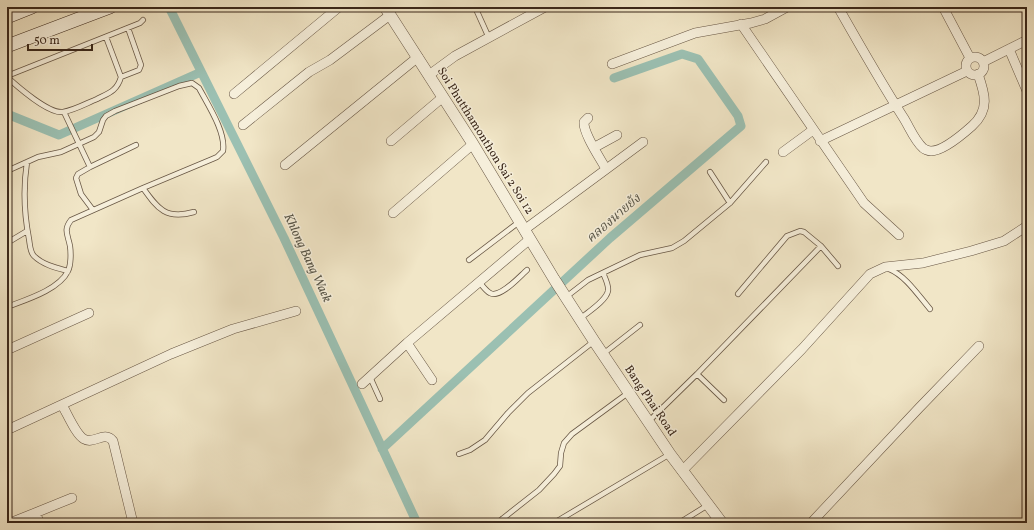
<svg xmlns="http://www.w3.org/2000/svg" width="1034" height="530" font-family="Vollkorn,'Noto Serif Thai',serif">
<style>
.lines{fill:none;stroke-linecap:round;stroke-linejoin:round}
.canal{stroke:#9bc0b2;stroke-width:9}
.service-casing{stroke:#685745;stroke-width:6}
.minor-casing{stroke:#685745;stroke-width:10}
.tertiary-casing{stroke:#685745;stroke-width:12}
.secondary-casing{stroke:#3a271a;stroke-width:14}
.service{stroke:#f6efdb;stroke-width:4.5}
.minor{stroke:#f6efdb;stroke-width:9}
.tertiary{stroke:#f6efdb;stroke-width:11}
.secondary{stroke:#f6efdb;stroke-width:13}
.labels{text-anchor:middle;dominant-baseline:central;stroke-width:3;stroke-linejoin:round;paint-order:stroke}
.street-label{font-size:12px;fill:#3a271a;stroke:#f6efdb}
.water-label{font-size:13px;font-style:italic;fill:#575548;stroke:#f6efdb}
</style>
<rect width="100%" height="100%" fill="#f1e6c7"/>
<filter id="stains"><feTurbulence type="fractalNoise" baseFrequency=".005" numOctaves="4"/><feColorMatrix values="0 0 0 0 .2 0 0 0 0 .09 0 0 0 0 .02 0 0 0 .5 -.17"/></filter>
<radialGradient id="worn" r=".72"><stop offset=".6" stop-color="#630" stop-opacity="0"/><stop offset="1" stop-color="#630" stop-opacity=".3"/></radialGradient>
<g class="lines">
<!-- canal -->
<path class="canal" d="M169 7 284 238 417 523
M7 114 59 135 201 72
M382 449 610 238 741 126 738 116 698 59 682 54 614 78"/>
<!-- service casing -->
<g class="service-casing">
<path id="service" d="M475 7 489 38
M7 76 140 23 143 20
M7 77C18 87 49 114 63 112 75 110 87 103 97 99 109 93 117 91 121 77L106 37
M121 77 139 70 141 65 128 28
M64 112 90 167 78 174 76 178 81 194 93 210
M27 162C23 188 24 213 29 239 30 245 30 252 34 256 43 265 57 268 68 271
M90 167 136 145
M7 171 38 157 61 152 94 137 99 132 103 120 106 116 115 111 179 86 192 83 199 88C208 105 226 132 223 151L217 157 210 160 143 188
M710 172 730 203
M7 243 27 231
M469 260 519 222
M889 269C906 276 918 295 930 309
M479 282C482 285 486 291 490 293 500 299 520 276 527 270
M738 294 787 236 800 231 804 232 821 246
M566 297 588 280 640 255 672 248 684 241 730 203 766 162
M7 307C25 300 59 290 68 271 71 265 71 253 70 246 68 235 63 230 71 220L143 188C158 209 166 220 194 212
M581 318C588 312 606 301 608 291 609 285 605 278 603 273
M603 354 640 325
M697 374 724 400
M370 377 380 399
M649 421 697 374 821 246 838 266
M459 454 470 450 485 440 508 413 528 393 593 342
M502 519 509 523
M497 523 539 490 554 474 560 466 561 453 564 443 572 434 628 393
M554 523 670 454
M679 523 708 505"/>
</g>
<!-- minor casing -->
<g class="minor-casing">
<path id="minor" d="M838 7C859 44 880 81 903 117 909 126 914 140 923 148 924 149 928 151 931 151 943 151 963 134 972 126 990 110 985 94 978 74
M943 7 970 58
M741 24 864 203 899 235
M1009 49 1027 91
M966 66a9 9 0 1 1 18 0a9 9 0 1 1-18 0Z
M983 62 1027 40
M612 64 695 33 751 23 765 19 787 7
M429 75 455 56 545 7
M234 94 339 7
M588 118 584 122C583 133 600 158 606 169
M243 125 309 72 330 60 390 15
M391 141 443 97
M820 141 967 71
M595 147 617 135
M783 152 813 130
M285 165 418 57
M393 213 473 144
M524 230 643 142
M407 343 432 380
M7 350 89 313
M362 384 407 343 530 239
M62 405C67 413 76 435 84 439 94 445 104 430 113 441L133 523
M7 430 171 354 233 329 296 311
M682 471 802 349 870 274 885 267 923 263 971 251 1004 241 1027 226
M35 513 72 498
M10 523 35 513 40 523
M811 523 919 408 979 346"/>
</g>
<!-- tertiary casing -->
<g class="tertiary-casing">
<path id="tertiary" d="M385 7 473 144 554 279 594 341 670 454 722 523"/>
</g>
<!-- secondary casing -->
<g class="secondary-casing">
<path id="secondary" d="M7 17 32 7
M7 46 110 7"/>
</g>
<!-- service -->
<use href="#service" class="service"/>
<!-- minor -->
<use href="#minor" class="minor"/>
<!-- tertiary -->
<use href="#tertiary" class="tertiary"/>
<!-- secondary -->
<use href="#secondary" class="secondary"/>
</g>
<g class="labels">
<!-- street labels -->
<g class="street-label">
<text transform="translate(485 141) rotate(58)">Soi Phutthamonthon Sai 2 Soi 12</text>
<text transform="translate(650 401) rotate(56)">Bang Phai Road</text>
</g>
<!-- water labels -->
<g class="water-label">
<text transform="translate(614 219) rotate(-41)">คลองนายย้ง</text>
<text transform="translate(307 258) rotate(65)">Khlong Bang Waek</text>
</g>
</g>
<!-- margin -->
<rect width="1034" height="530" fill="none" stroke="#f1e6c7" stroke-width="24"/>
<rect x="8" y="8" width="1018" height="514" fill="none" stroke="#3a271a" stroke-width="2"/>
<rect x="12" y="12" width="1010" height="506" fill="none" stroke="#3a271a"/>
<!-- scale -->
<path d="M28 44v6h64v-6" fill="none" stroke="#3a271a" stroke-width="2"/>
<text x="34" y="44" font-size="12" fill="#3a271a" stroke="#f6efdb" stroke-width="3" paint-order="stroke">50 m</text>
<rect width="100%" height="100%" filter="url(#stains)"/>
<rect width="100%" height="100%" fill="url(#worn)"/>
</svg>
